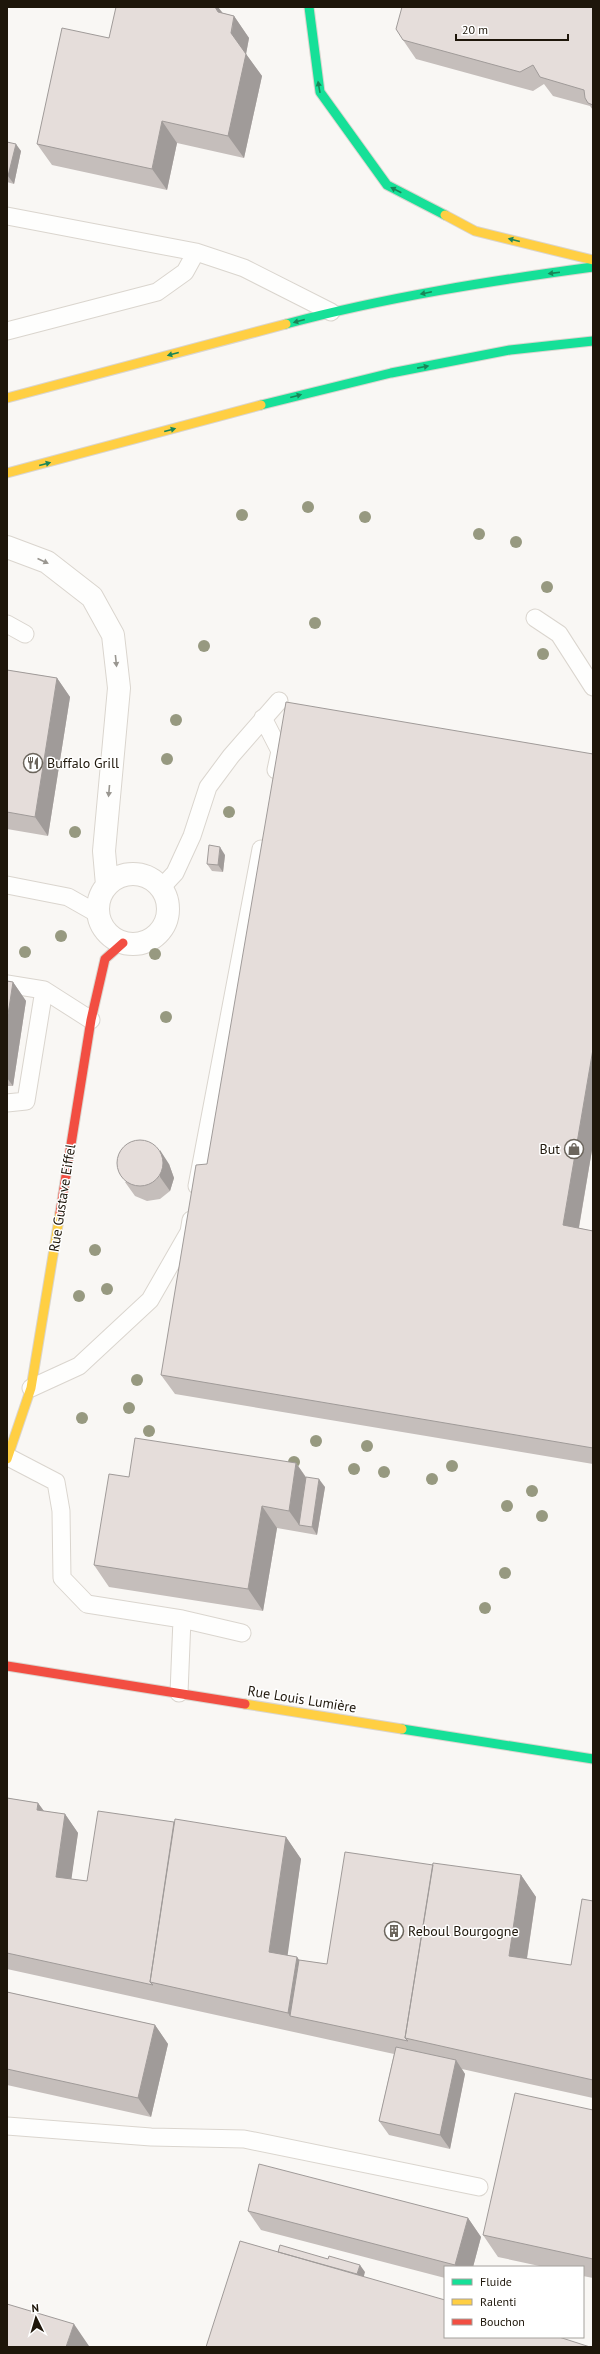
<svg xmlns="http://www.w3.org/2000/svg" width="600" height="2354" font-family="'PT Sans',sans-serif">
<style>
.lines{fill:none;stroke-linecap:round;stroke-linejoin:round}
.lane-casing{stroke:#dad5ce;stroke-width:19}
.street-casing{stroke:#dad5ce;stroke-width:24}
.fast-casing{stroke:#dad5ce;stroke-width:11}
.slow-casing{stroke:#dad5ce;stroke-width:11}
.jam-casing{stroke:#dad5ce;stroke-width:11}
.lane{stroke:#fefefd;stroke-width:17}
.street{stroke:#fefefd;stroke-width:22}
.fast{stroke:#16e098;stroke-width:9}
.slow{stroke:#ffcf43;stroke-width:9}
.jam{stroke:#f24e42;stroke-width:9}
.tree{fill:#979980}
.wall{fill:#c5bebb}
.shaded-wall{fill:#a09b99}
.building{fill:#e5ddda;stroke:#a09b99}
.oneway{fill:#1a8558}
.oneway2{fill:#999690}
.labels{text-anchor:middle;dominant-baseline:central;stroke-width:3;stroke-linejoin:round;paint-order:stroke}
.poi-label{font-size:14px;fill:#1e160a;stroke:#fff;text-anchor:start}
.street-label{font-size:14px;fill:#1e160a;stroke:#fff}
</style>
<rect width="100%" height="100%" fill="#f9f7f4"/>
<g class="lines">
<!-- lane casing -->
<g class="lane-casing">
<path id="lane" d="M7 216 196 252 244 268 331 312
M7 331 157 292 185 272 196 252
M535 618 559 634 593 687
M7 624 25 634
M263 718 280 751 276 770
M7 885 68 897 98 914
M161 888 175 873 192 836 208 787 231 756 279 701
M7 984 44 990 91 1020
M7 1103 26 1101 44 990
M197 1186 261 849
M31 1388 79 1366 150 1300 189 1232 191 1220
M8 1457 56 1482 61 1511 62 1578 87 1604 182 1619 242 1633
M179 1693 182 1619
M7 2126 151 2137 244 2139 479 2187"/>
</g>
<!-- street casing -->
<g class="street-casing">
<path id="street" d="M7 547 47 562 92 597 113 635 119 688 104 851 107 885
M98 909a35 35 0 1 1 70 0a35 35 0 1 1-70 0Z"/>
</g>
<!-- fast casing -->
<g class="fast-casing">
<path id="fast" d="M309 7 320 92 387 185 445 215
M286 324C387 297 490 281 593 267
M261 405 391 373 510 350 593 341
M402 1729 593 1759"/>
</g>
<!-- slow casing -->
<g class="slow-casing">
<path id="slow" d="M445 215 475 231 593 260
M7 398 286 324
M7 473 261 405
M7 1459 31 1388 60 1213
M245 1704 402 1729"/>
</g>
<!-- jam casing -->
<g class="jam-casing">
<path id="jam" d="M60 1213 91 1020 105 959 123 943
M7 1666 245 1704"/>
</g>
<!-- lane -->
<use href="#lane" class="lane"/>
<!-- street -->
<use href="#street" class="street"/>
<!-- fast -->
<use href="#fast" class="fast"/>
<!-- slow -->
<use href="#slow" class="slow"/>
<!-- jam -->
<use href="#jam" class="jam"/>
</g>
<!-- trees -->
<g class="tree">
<circle cx="308" cy="507" r="6"/>
<circle cx="242" cy="515" r="6"/>
<circle cx="365" cy="517" r="6"/>
<circle cx="479" cy="534" r="6"/>
<circle cx="516" cy="542" r="6"/>
<circle cx="547" cy="587" r="6"/>
<circle cx="315" cy="623" r="6"/>
<circle cx="204" cy="646" r="6"/>
<circle cx="543" cy="654" r="6"/>
<circle cx="176" cy="720" r="6"/>
<circle cx="167" cy="759" r="6"/>
<circle cx="229" cy="812" r="6"/>
<circle cx="75" cy="832" r="6"/>
<circle cx="61" cy="936" r="6"/>
<circle cx="25" cy="952" r="6"/>
<circle cx="155" cy="954" r="6"/>
<circle cx="166" cy="1017" r="6"/>
<circle cx="95" cy="1250" r="6"/>
<circle cx="107" cy="1289" r="6"/>
<circle cx="79" cy="1296" r="6"/>
<circle cx="137" cy="1380" r="6"/>
<circle cx="129" cy="1408" r="6"/>
<circle cx="82" cy="1418" r="6"/>
<circle cx="149" cy="1431" r="6"/>
<circle cx="316" cy="1441" r="6"/>
<circle cx="367" cy="1446" r="6"/>
<circle cx="294" cy="1462" r="6"/>
<circle cx="452" cy="1466" r="6"/>
<circle cx="354" cy="1469" r="6"/>
<circle cx="384" cy="1472" r="6"/>
<circle cx="432" cy="1479" r="6"/>
<circle cx="532" cy="1491" r="6"/>
<circle cx="507" cy="1506" r="6"/>
<circle cx="542" cy="1516" r="6"/>
<circle cx="505" cy="1573" r="6"/>
<circle cx="485" cy="1608" r="6"/>
</g>
<!-- wall -->
<path class="wall" d="M593 7V110L590 106 553 96 544 84 533 91 416 59 403 40Z
M223 13 234 16 249 38 246 54 262 76 244 158 177 143 167 190 52 165 37 144 109 38Z
M7 142 21 151 14 184 7 182Z
M7 670 57 678 70 697 48 836 7 829Z
M593 754V1144L579 1228 593 1231V1464L175 1394 161 1375 207 1164Z
M225 855 223 872 212 871 207 864Z
M7 981 13 982 26 1001 13 1086H7Z
M169 1164 174 1178 170 1191 160 1199 147 1201 135 1196 125 1182Z
M296 1463 306 1477 325 1487 317 1535 277 1528 263 1611 109 1587 94 1565 129 1477Z
M7 1798 38 1803 44 1811 65 1814 78 1833 71 1879 87 1881 174 1822 286 1837 301 1859 287 1955 297 1957 299 1960 327 1964 433 1865 521 1875 536 1897 527 1959 571 1965 593 1901V2098L462 2069 465 2074 450 2149 389 2135 379 2121 394 2054 7 1969Z
M7 1992 155 2025 168 2044 151 2117 7 2085Z
M593 2110V2278L583 2276V2267H544L498 2257 483 2235Z
M248 2211 468 2218 481 2237 473 2267H445V2278L261 2230Z"/>
<!-- shaded-wall -->
<path class="shaded-wall" d="M215 7H218L222 12 232 31 234 16 249 38 246 54 262 76 244 158 228 136 231 33 218 12Z
M162 121 177 143 167 190 152 169Z
M16 144 21 151 14 184 8 176Z
M57 678 70 697 48 836 35 817Z
M220 847 225 855 223 872 218 865Z
M13 982 26 1001 13 1086 7 1078V1021Z
M593 1049V1144L576 1244 563 1225Z
M160 1150 169 1164 174 1178 170 1191 160 1177Z
M296 1463 311 1485 299 1525 289 1511Z
M319 1479 325 1487 317 1535 312 1527Z
M262 1506 277 1528 263 1611 248 1589Z
M38 1803 51 1821 37 1810Z
M65 1814 78 1833 69 1896 56 1877Z
M286 1837 301 1859 285 1974 269 1952Z
M521 1875 536 1897 524 1977 509 1956Z
M297 1957 312 1978 290 2016 288 2013Z
M155 2025 168 2044 151 2117 138 2098Z
M456 2060 465 2074 450 2149 440 2135Z
M468 2218 481 2237 473 2267H456L455 2265Z
M360 2265 365 2272 360 2291 354 2283Z
M74 2324 89 2346 88 2347H66Z"/>
<!-- building -->
<path class="building" d="M116 7H215L218 12 234 16 231 33 246 54 228 136 162 121 152 169 37 144 62 28 109 38Z
M402 7H593V105L588 103 585 98 584 90 540 77 533 65 520 72 403 40 396 29Z
M7 142 16 144 8 176H7Z
M7 670 57 678 35 817 7 812Z
M286 702 593 754V1049L563 1225 593 1231V1448L161 1375 196 1165 207 1164Z
M209 845 220 847 218 865 207 864Z
M7 981 13 982 7 1021Z
M117 1163a23 23 0 1 1 46 0a23 23 0 1 1-46 0Z
M135 1438 296 1463 289 1511 262 1506 248 1589 94 1565 109 1474 129 1477Z
M306 1477 319 1479 312 1527 299 1525Z
M7 1798 38 1803 37 1810 65 1814 56 1877 87 1881 98 1811 174 1822 150 1982 153 1985 7 1953Z
M175 1819 286 1837 269 1952 297 1957 288 2013 150 1982Z
M345 1852 433 1865 405 2038 408 2041 290 2016 299 1960 327 1964Z
M433 1863 521 1875 509 1956 571 1965 582 1899 593 1901V2080L405 2038Z
M7 1992 155 2025 138 2098 7 2069Z
M396 2047 456 2060 440 2135 379 2121Z
M515 2093 593 2110V2259L483 2235Z
M259 2164 468 2218 455 2265 248 2211Z
M240 2241 445 2300V2337H559L590 2347H206Z
M280 2245 328 2259 329 2256 360 2265 357 2274 278 2252Z
M7 2304 74 2324 66 2347H7Z"/>
<!-- one-way arrows -->
<defs><path id="oneway-solid" d="M-6-.8H1V-3.2L6.5 0L1 3.2V.8H-6Z"/></defs>
<g class="oneway">
<use href="#oneway-solid" transform="translate(319 87) rotate(-100)"/>
<use href="#oneway-solid" transform="translate(396 190) rotate(-153)"/>
<use href="#oneway-solid" transform="translate(514 240) rotate(-166)"/>
<use href="#oneway-solid" transform="translate(554 273) rotate(173)"/>
<use href="#oneway-solid" transform="translate(426 293) rotate(168)"/>
<use href="#oneway-solid" transform="translate(299 321) rotate(165)"/>
<use href="#oneway-solid" transform="translate(173 354) rotate(165)"/>
<use href="#oneway-solid" transform="translate(423 367) rotate(-11)"/>
<use href="#oneway-solid" transform="translate(296 396) rotate(-15)"/>
<use href="#oneway-solid" transform="translate(170 430) rotate(-15)"/>
<use href="#oneway-solid" transform="translate(45 464) rotate(-15)"/>
</g>
<g class="oneway2">
<use href="#oneway-solid" transform="translate(43 561) rotate(24)"/>
<use href="#oneway-solid" transform="translate(116 661) rotate(84)"/>
<use href="#oneway-solid" transform="translate(109 791) rotate(95)"/>
</g>
<!-- icons -->
<defs>
<g id="restaurant-ring" transform="scale(1)"><circle r="9.5" fill="#fff" stroke="#6b655c" stroke-width="1.5"/><path d="M-5-6h1v4h1v-4h1v4h1v-4h1v5L-1.5 .5V6h-2V.5L-5-1ZM5-6V6H3V1.5H1.5Q1.5-4 5-6Z" fill="#6b655c"/></g>
<g id="shop-ring" transform="scale(1)"><circle r="9.5" fill="#fff" stroke="#6b655c" stroke-width="1.5"/><path d="M-5-2.5h2.3a2.7 3.5 0 0 1 5.4 0H5L5.5 6h-11ZM-1.5-2.5h3a1.5 2.3 0 0 0-3 0Z" fill="#6b655c"/></g>
<g id="building-ring" transform="scale(1)"><circle r="9.5" fill="#fff" stroke="#6b655c" stroke-width="1.5"/><path d="M-4-6H4V6H1V3H-1V6H-4ZM-2.5-4.3h1.7v1.8h-1.7ZM.8-4.3h1.7v1.8H.8ZM-2.5-1h1.7V.8h-1.7ZM.8-1h1.7V.8H.8Z" fill="#6b655c"/></g>
</defs>
<g fill-rule="evenodd">
<use href="#restaurant-ring" x="33" y="763"/>
<use href="#shop-ring" x="574" y="1149"/>
<use href="#building-ring" x="394" y="1931"/>
</g>
<g class="labels">
<!-- poi labels -->
<g class="poi-label">
<text x="47" y="763">Buffalo Grill</text>
<text x="560" y="1149" text-anchor="end">But</text>
<text x="408" y="1931">Reboul Bourgogne</text>
</g>
<!-- street labels -->
<g class="street-label">
<text transform="translate(62 1198) rotate(-81)">Rue Gustave Eiffel</text>
<text transform="translate(302 1699) rotate(9)">Rue Louis Lumière</text>
</g>
</g>
<!-- border -->
<rect width="600" height="2354" fill="none" stroke="#1e160a" stroke-width="16"/>
<!-- legend -->
<rect x="444" y="2266" width="140" height="72" fill="#ffffff" stroke="#a5a29d"/>
<rect x="452" y="2279" width="20" height="6" fill="#16e098" stroke="#a5a29d"/>
<text x="480" y="2286" font-size="12" fill="#1e160a">Fluide</text>
<rect x="452" y="2299" width="20" height="6" fill="#ffcf43" stroke="#a5a29d"/>
<text x="480" y="2306" font-size="12" fill="#1e160a">Ralenti</text>
<rect x="452" y="2319" width="20" height="6" fill="#f24e42" stroke="#a5a29d"/>
<text x="480" y="2326" font-size="12" fill="#1e160a">Bouchon</text>
<!-- north arrow -->
<g transform="translate(36 2318) rotate(355)" stroke="#ffffff" stroke-width="3" paint-order="stroke">
<path d="M0-3L7 15L0 10L-7 15Z" fill="#1e160a"/>
<text y="-6" font-size="11" font-weight="bold" text-anchor="middle" fill="#1e160a">N</text>
</g>
<!-- scale -->
<path d="M456 34v6h112v-6" fill="none" stroke="#1e160a" stroke-width="2"/>
<text x="462" y="34" font-size="12" fill="#1e160a" stroke="#ffffff" stroke-width="3" paint-order="stroke">20 m</text>
</svg>
